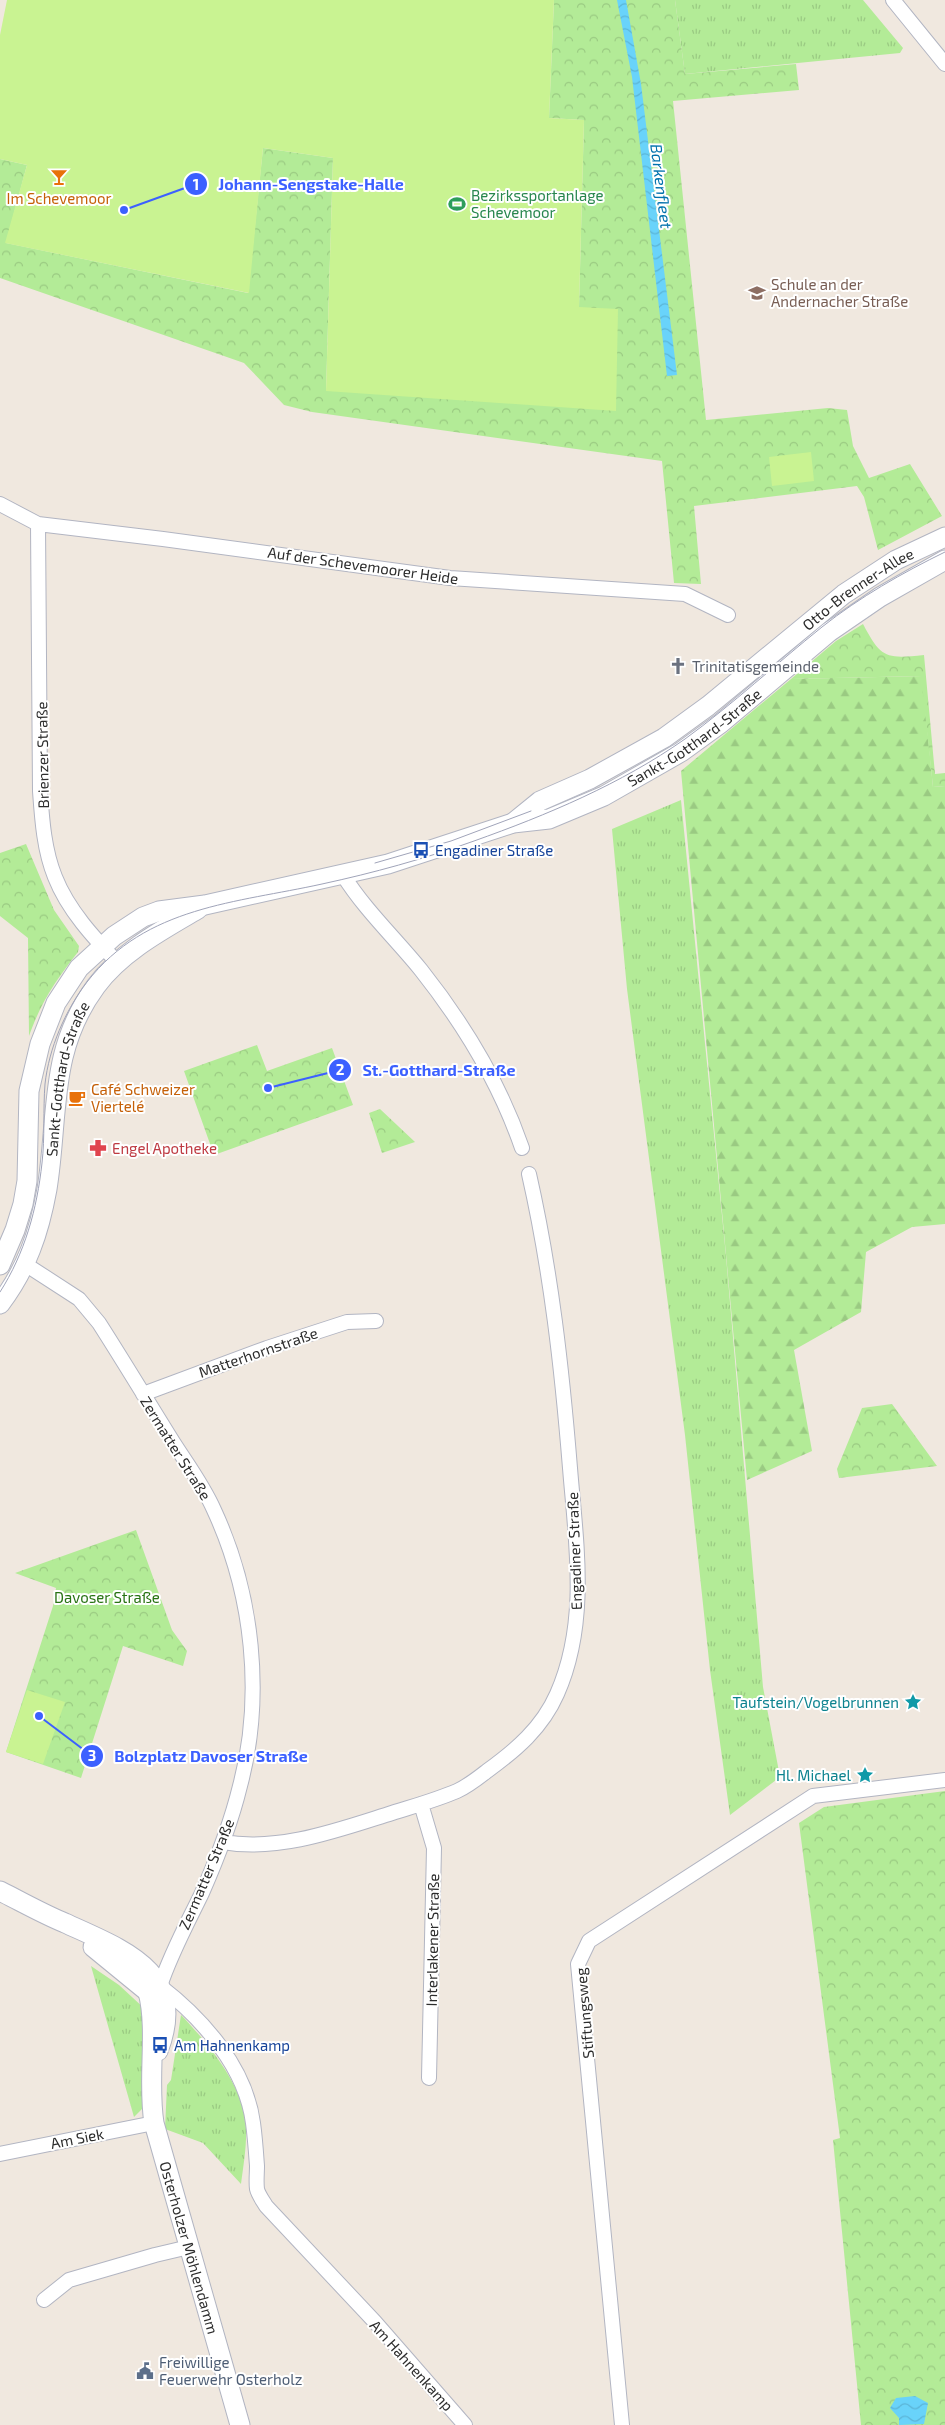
<svg xmlns="http://www.w3.org/2000/svg" width="945" height="2425" font-family="'Exo 2',sans-serif">
<style>
.grass{fill:url(#grass-tufts)}
.forest{fill:url(#forest-firs)}
.park{fill:url(#park-crowns)}
.pitch{fill:#c9f392}
.water{fill:url(#water-waves)}
.lines{fill:none;stroke-linecap:round;stroke-linejoin:round}
.street-casing{stroke:#b2b5c2;stroke-width:16}
.secondary-casing{stroke:#b2b5c2;stroke-width:21}
.street{stroke:#fff;stroke-width:14}
.secondary{stroke:#fff;stroke-width:19}
.tram{stroke:#a0a4b9;stroke-width:1}
.labels{text-anchor:middle;dominant-baseline:central;stroke-width:4;stroke-linejoin:round;paint-order:stroke}
.leisure-label{font-size:15px;fill:#27864d;stroke:#fff;text-anchor:start}
.food-label{font-size:15px;fill:#c56008;stroke:#fff}
.education-label{font-size:15px;fill:#785e54;stroke:#fff;text-anchor:start}
.street-label{font-size:15px;fill:#2d2d2d;stroke:#fff}
.worship-label{font-size:15px;fill:#5b616d;stroke:#fff;text-anchor:start}
.transit-label{font-size:15px;fill:#164399;stroke:#fff;text-anchor:start}
.health-label{font-size:15px;fill:#be3a42;stroke:#fff;text-anchor:start}
.park-label{font-size:15px;fill:#287314;stroke:#fff}
.culture-label{font-size:15px;fill:#0d838f;stroke:#fff;text-anchor:end}
.service-label{font-size:15px;fill:#4e5e75;stroke:#fff;text-anchor:start}
.water-label{font-size:16px;font-style:italic;fill:#0172ad;stroke:#fff}
.leader{fill:none;stroke:#3c60ff;stroke-width:2}
.callout-dot{fill:#3c60ff;stroke:#fff;stroke-width:2}
.mark-label{font-size:15px;text-anchor:middle;font-weight:bold;fill:#fff}
.callout-label{font-size:16px;text-anchor:middle;font-weight:bold;fill:#3c60ff;stroke:#fff;stroke-width:4;stroke-linejoin:round;paint-order:stroke}
</style>
<defs>
<pattern id="grass-tufts" width="24" height="20" patternUnits="userSpaceOnUse" patternTransform="scale(1.25)"><rect width="24" height="20" fill="#b3eb97"/><path d="M3 7l-1-3M5 7V3M7 7l1-3M15 17l-1-3M17 17v-4M19 17l1-3" fill="none" stroke="#9aca82"/></pattern>
<pattern id="forest-firs" width="22" height="20" patternUnits="userSpaceOnUse" patternTransform="scale(1.25)"><rect width="22" height="20" fill="#b3eb97"/><path d="M5 1l3.5 6h-7zM16 11l3.5 6h-7z" fill="#9aca82"/></pattern>
<pattern id="park-crowns" width="20" height="18" patternUnits="userSpaceOnUse" patternTransform="scale(1.25)"><rect width="20" height="18" fill="#b3eb97"/><path d="M2 6a3 3 0 1 1 6 0M12 15a3 3 0 1 1 6 0" fill="none" stroke="#9aca82"/></pattern>
<pattern id="water-waves" width="16" height="10" patternUnits="userSpaceOnUse" patternTransform="scale(1.25)"><rect width="16" height="10" fill="#69d3fa"/><path d="M0 5q4-4 8 0t8 0" fill="none" stroke="#5bb5d7"/></pattern>
</defs>
<rect width="100%" height="100%" fill="#f0e8df"/>
<!-- grass -->
<path class="grass" d="M675 0H863L903 48 900 53 685 74Z
M681 800 726 1256 763 1687 780 1777 730 1815 710 1670 685 1435 627 989 612 829Z
M91 1966 119 1985 146 2010 142 2052V2109L134 2117Z
M181 2015C204 2039 236 2077 244 2111 249 2134 244 2161 241 2184L203 2143 165 2129 167 2085 171 2080Z"/>
<!-- forest -->
<path class="forest" d="M922 676 933 787 945 786V1224L912 1227 866 1252 861 1312 794 1350 812 1451 747 1480 681 771 791 679Z"/>
<!-- park -->
<path class="park" d="M554 0H675L685 74 796 64 799 90 673 101 706 420 828 408 847 410 853 446 869 478 910 464 942 516 878 550 864 497 857 486 694 506 701 584 674 583 662 461 312 412 284 405 244 363 0 278V159L27 165 6 243 248 293 263 148 333 158 326 391 579 307 584 120 549 118Z
M863 624C881 658 885 659 924 655L935 774 945 773V786L933 787 921 676 791 679 836 641Z
M26 844 54 910 79 946 78 952C56 980 41 1002 29 1036L28 938 0 916V853Z
M257 1045 267 1071 332 1048 353 1105 214 1155 184 1071Z
M380 1109 415 1142 382 1153 369 1113Z
M892 1404 937 1466 839 1478 837 1469 862 1408Z
M136 1530 172 1630 187 1651 183 1666 123 1646 81 1778 6 1752 53 1606 56 1588 15 1573Z
M945 1791V2425H861L833 2140 840 2138 799 1823 824 1807Z"/>
<!-- pitch -->
<path class="pitch" d="M7 0H554L549 118 584 120 579 307 618 309 616 411 326 391 333 158 263 148 249 293 5 243 27 165 0 159V35Z
M811 452 814 481 772 486 769 457Z
M27 1690 65 1702 43 1764 6 1752Z"/>
<!-- water -->
<path class="water" d="M617 0H626L641 84 677 375 667 376 632 77Z
M915 2396 928 2403 924 2424 899 2425V2418L890 2408 896 2398Z"/>
<g class="lines">
<!-- street casing -->
<g class="street-casing">
<path id="street" d="M893 0 945 64
M0 504 38 524 163 539 450 578 685 594 728 615
M38 524 40 791C42 819 44 850 55 877 68 910 94 938 118 963
M343 875C365 910 395 938 421 970 463 1023 500 1084 522 1148
M25 1264 79 1299 99 1323C124 1362 148 1402 173 1442 187 1464 203 1485 214 1510 253 1594 264 1696 240 1786 231 1823 217 1859 202 1893 187 1924 171 1953 160 1986 203 2019 246 2068 253 2123 255 2137 256 2152 257 2166 257 2173 256 2182 257 2189 258 2194 263 2201 266 2206L375 2322 465 2425
M143 1394 267 1348 347 1322 376 1321
M421 1804 434 1848 429 2078
M223 1842C279 1852 338 1830 392 1813 414 1806 436 1800 457 1791 468 1786 478 1778 487 1771 516 1750 542 1728 557 1694 589 1622 576 1543 570 1468 562 1369 551 1271 529 1174
M0 2154 154 2123
M44 2300 69 2280 155 2255 189 2247
M622 2425 578 1964 589 1941 813 1796 945 1780"/>
</g>
<!-- secondary casing -->
<g class="secondary-casing">
<g id="secondary">
<path id="s1" d="M513 823 540 801 590 779 664 738 708 706 844 594 896 560 945 537"/>
<path id="s2" d="M0 1265 15 1230 23 1204 27 1181 29 1091 40 1044 56 1003 79 968 114 936 143 917 159 911 205 905 388 864 513 823 549 819 604 796 681 752 721 723 829 632 880 597 945 560"/>
<path id="s3" d="M0 1304C27 1268 39 1233 47 1189 59 1115 48 1051 96 986 121 952 162 930 198 909"/>
<path d="M0 1891C22 1902 43 1914 65 1923 124 1950 189 1972 158 2051"/>
<path d="M93 1947 148 1992"/>
<path id="s4" d="M148 1992C158 2031 147 2080 154 2123L240 2425"/>
</g>
</g>
<!-- street -->
<use href="#street" class="street"/>
<!-- secondary -->
<use href="#secondary" class="secondary"/>
<!-- tram -->
<path class="tram" d="M375 863 451 841 531 811
M0 1292C25 1253 37 1209 42 1163 45 1137 43 1110 45 1084 49 1048 65 1011 87 982 146 906 236 903 322 884 373 873 424 859 474 841 547 815 621 784 685 739 733 704 776 664 822 627 860 597 902 573 945 552"/>
</g>
<!-- icons -->
<defs>
<g id="bar-bare" transform="scale(1.35)"><path d="M-6-5H6L.8 .8V4.5H3.5V6h-7V4.5H-.8V.8Z" fill="#e8710a" stroke="#fff" stroke-width="2.5" paint-order="stroke"/></g>
<g id="stadium-bare" transform="scale(1.35)"><path d="M0-5a6.5 5 0 1 0 0 10a6.5 5 0 1 0 0-10ZM-3.5-1.8h7v3.6h-7Z" fill="#2e9e5b" stroke="#fff" stroke-width="2.5" paint-order="stroke"/></g>
<g id="school-bare" transform="scale(1.35)"><path d="M0-5L7-2L0 1L-7-2ZM-4 1L0 2.5L4 1V4Q0 6-4 4Z" fill="#8d6e63" stroke="#fff" stroke-width="2.5" paint-order="stroke"/></g>
<g id="church-bare" transform="scale(1.35)"><path d="M-1.2-6h2.4v3.5h3.3v2.4h-3.3V6h-2.4V-.1h-3.3v-2.4h3.3Z" fill="#6b7280" stroke="#fff" stroke-width="2.5" paint-order="stroke"/></g>
<g id="bus-bare" transform="scale(1.35)"><path d="M-5-6H5V4H4V6H2V4H-2V6H-4V4H-5ZM-3.5-4V0h7V-4ZM-3.5 1.2v1.5H-2V1.2ZM2 1.2v1.5H3.5V1.2Z" fill="#1a4fb4" stroke="#fff" stroke-width="2.5" paint-order="stroke"/></g>
<g id="cafe-bare" transform="scale(1.35)"><path d="M-5.5-4.5H6V0H3Q3 3.5 0 3.5H-2.5Q-5.5 3.5-5.5 0ZM3-3.2v2h1.7v-2ZM-6 4.5H4V6H-6Z" fill="#e8710a" stroke="#fff" stroke-width="2.5" paint-order="stroke"/></g>
<g id="pharmacy-bare" transform="scale(1.35)"><path d="M-2-6h4v4h4v4h-4v4h-4v-4h-4v-4h4Z" fill="#e0444e" stroke="#fff" stroke-width="2.5" paint-order="stroke"/></g>
<g id="sight-bare" transform="scale(1.35)"><path d="M0-6L1.8-2.2L6-1.7L2.9 1.2L3.7 5.4L0 3.3L-3.7 5.4L-2.9 1.2L-6-1.7L-1.8-2.2Z" fill="#0f9aa8" stroke="#fff" stroke-width="2.5" paint-order="stroke"/></g>
<g id="civic-bare" transform="scale(1.35)"><path d="M-.6-6.5H3V-4.5H.6V-3L4-1V1h2V6H-6V1h2V-1L-.6-3ZM-1.2 2.5V6h2.4V2.5Z" fill="#5c6f8a" stroke="#fff" stroke-width="2.5" paint-order="stroke"/></g>
</defs>
<g fill-rule="evenodd">
<use href="#bar-bare" x="59" y="177"/>
<use href="#stadium-bare" x="457" y="204"/>
<use href="#school-bare" x="757" y="293"/>
<use href="#church-bare" x="678" y="666"/>
<use href="#bus-bare" x="421" y="850"/>
<use href="#cafe-bare" x="77" y="1098"/>
<use href="#pharmacy-bare" x="98" y="1148"/>
<use href="#sight-bare" x="913" y="1702"/>
<use href="#sight-bare" x="865" y="1775"/>
<use href="#bus-bare" x="160" y="2045"/>
<use href="#civic-bare" x="145" y="2371"/>
</g>
<g class="labels">
<!-- leisure labels -->
<g class="leisure-label">
<text x="471" y="195">Bezirkssportanlage<tspan x="471" dy="17">Schevemoor</tspan></text>
</g>
<!-- food labels -->
<g class="food-label">
<text x="59" y="198">Im Schevemoor</text>
<text x="91" y="1089" text-anchor="start">Café Schweizer<tspan x="91" dy="17">Viertelé</tspan></text>
</g>
<!-- education labels -->
<g class="education-label">
<text x="771" y="284">Schule an der<tspan x="771" dy="17">Andernacher Straße</tspan></text>
</g>
<!-- street labels -->
<g class="street-label">
<text transform="translate(363 565) rotate(8)">Auf der Schevemoorer Heide</text>
<text stroke="none"><textPath href="#s1" startOffset="419">Otto-Brenner-Allee</textPath></text>
<text stroke="none"><textPath href="#s2" startOffset="981">Sankt-Gotthard-Straße</textPath></text>
<text transform="translate(42 755) rotate(-91)">Brienzer Straße</text>
<text stroke="none"><textPath href="#s3" startOffset="238">Sankt-Gotthard-Straße</textPath></text>
<text transform="translate(258 1352) rotate(-19)">Matterhornstraße</text>
<text transform="translate(176 1448) rotate(58)">Zermatter Straße</text>
<text transform="translate(574 1551) rotate(-92)">Engadiner Straße</text>
<text transform="translate(206 1874) rotate(-67)">Zermatter Straße</text>
<text transform="translate(432 1940) rotate(-89)">Interlakener Straße</text>
<text transform="translate(584 2013) rotate(-95)">Stiftungsweg</text>
<text transform="translate(77 2138) rotate(-11)">Am Siek</text>
<text stroke="none"><textPath href="#s4" startOffset="261">Osterholzer Möhlendamm</textPath></text>
<text transform="translate(412 2365) rotate(48)">Am Hahnenkamp</text>
</g>
<!-- worship labels -->
<g class="worship-label">
<text x="692" y="666">Trinitatisgemeinde</text>
</g>
<!-- transit labels -->
<g class="transit-label">
<text x="435" y="850">Engadiner Straße</text>
<text x="174" y="2045">Am Hahnenkamp</text>
</g>
<!-- health labels -->
<g class="health-label">
<text x="112" y="1148">Engel Apotheke</text>
</g>
<!-- park labels -->
<g class="park-label">
<text x="107" y="1597">Davoser Straße</text>
</g>
<!-- culture labels -->
<g class="culture-label">
<text x="899" y="1702">Taufstein/Vogelbrunnen</text>
<text x="851" y="1775">Hl. Michael</text>
</g>
<!-- service labels -->
<g class="service-label">
<text x="159" y="2362">Freiwillige<tspan x="159" dy="17">Feuerwehr Osterholz</tspan></text>
</g>
<!-- water labels -->
<g class="water-label">
<text transform="translate(662 186) rotate(83)">Barkenfleet</text>
</g>
</g>
<!-- callouts -->
<path class="leader" d="M124 210L196 184M268 1088L340 1070M39 1716L92 1756"/>
<g class="callout-dot">
<circle cx="124" cy="210" r="5"/>
<circle cx="268" cy="1088" r="5"/>
<circle cx="39" cy="1716" r="5"/>
<circle cx="196" cy="184" r="12"/>
<circle cx="340" cy="1070" r="12"/>
<circle cx="92" cy="1756" r="12"/>
</g>
<g class="mark-label">
<text x="196" y="190">1</text>
<text x="340" y="1075">2</text>
<text x="92" y="1761">3</text>
</g>
<g class="callout-label">
<text x="311" y="190">Johann-Sengstake-Halle</text>
<text x="439" y="1076">St.-Gotthard-Straße</text>
<text x="211" y="1762">Bolzplatz Davoser Straße</text>
</g>
</svg>
